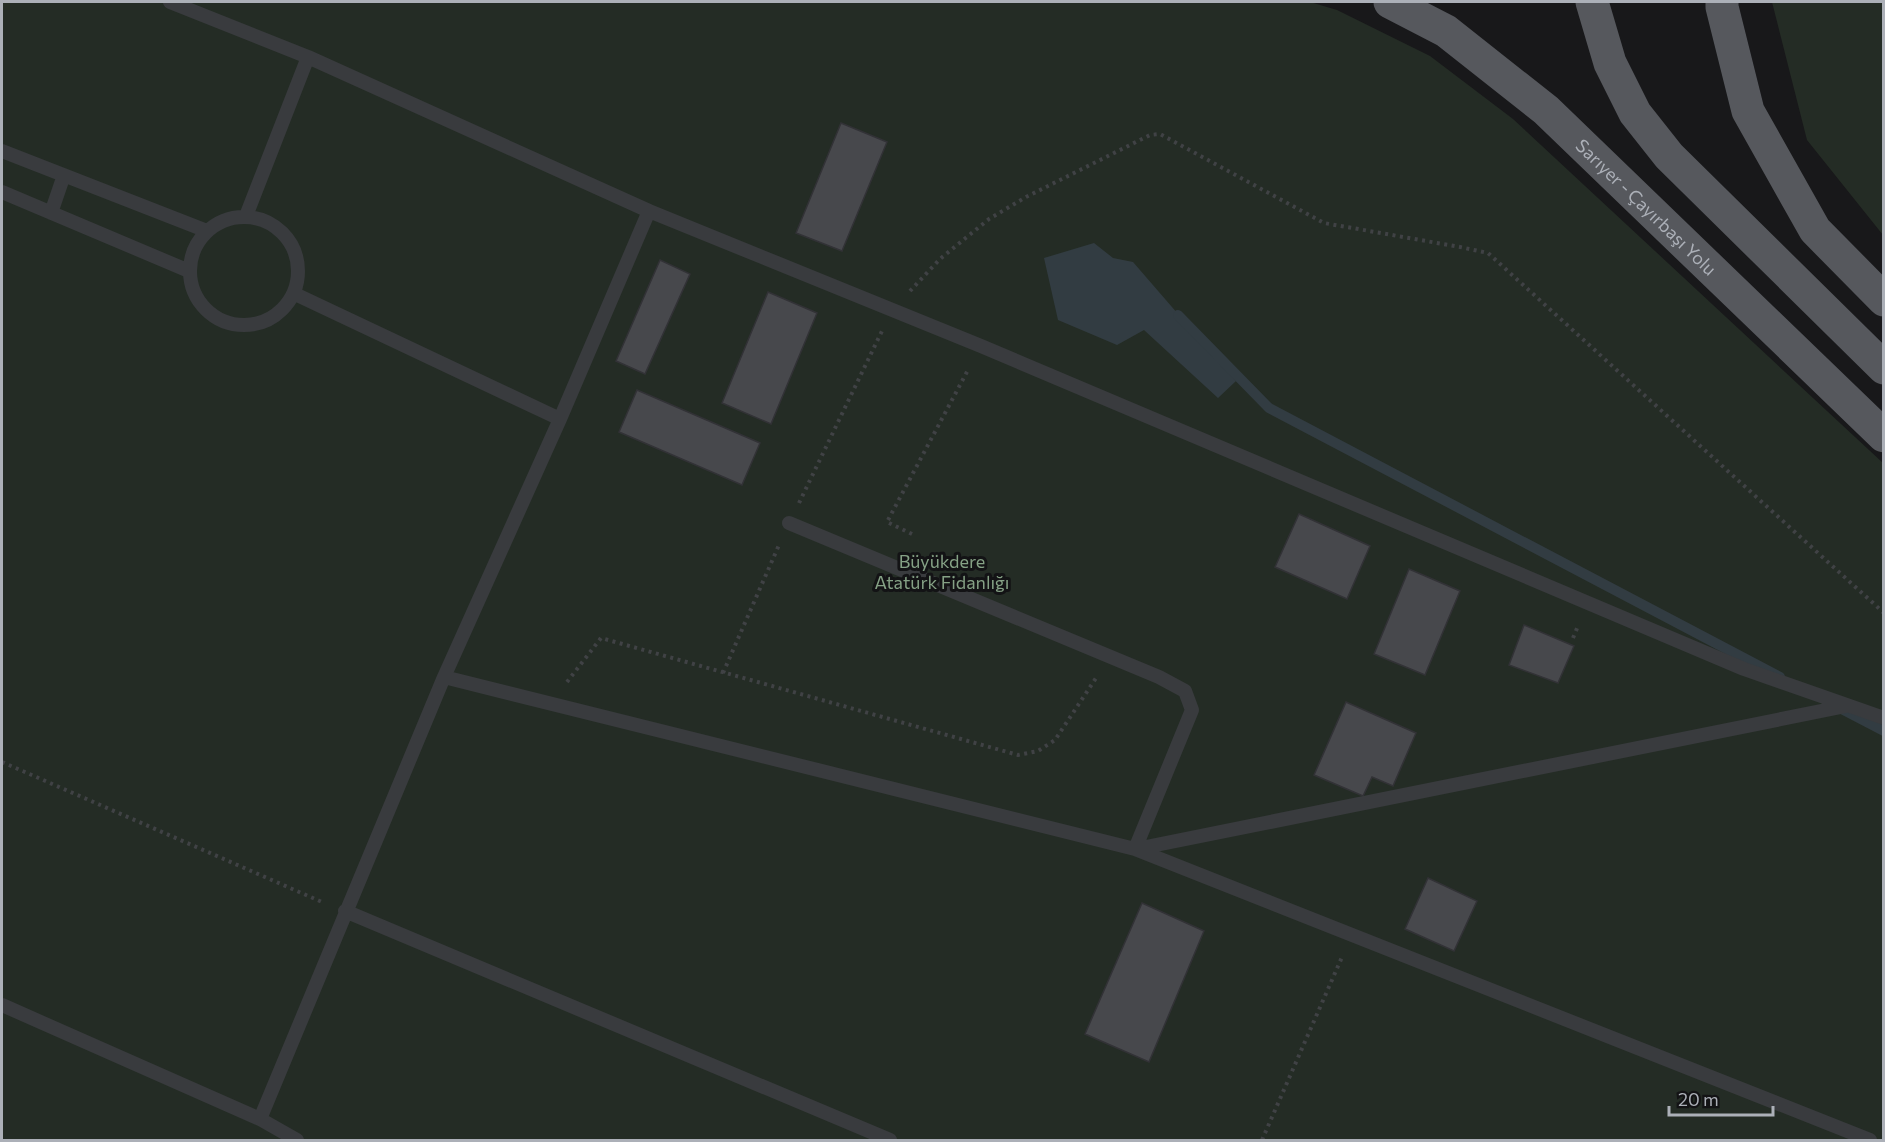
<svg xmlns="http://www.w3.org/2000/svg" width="1885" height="1142" font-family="Commissioner,sans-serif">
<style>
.green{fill:#242c25}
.water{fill:#323c42}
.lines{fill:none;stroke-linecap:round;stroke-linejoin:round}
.stream{stroke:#323c42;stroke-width:10}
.building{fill:#47484c;stroke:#323236;stroke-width:1.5}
.path{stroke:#404245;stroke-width:4;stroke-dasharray:3 4.5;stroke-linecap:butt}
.lane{stroke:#393b3e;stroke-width:14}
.primary{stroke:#56585d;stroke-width:33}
.labels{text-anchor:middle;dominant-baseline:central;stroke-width:6;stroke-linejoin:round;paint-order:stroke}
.street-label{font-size:18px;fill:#acb0b8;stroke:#131315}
.park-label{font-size:18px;fill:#85a185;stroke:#131315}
</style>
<rect width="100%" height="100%" fill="#18181a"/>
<!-- green -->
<path class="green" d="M2 2H1310L1337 10 1430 56 1513 119 1883 463V1140H2Z
M1772 2H1883V235L1807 140Z"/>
<!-- water -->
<path class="water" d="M1094 243 1113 258 1133 262 1236 381 1218 398 1144 330 1117 345 1058 320 1044 258Z"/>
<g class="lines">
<!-- stream -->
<path class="stream" d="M1178 315 1269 408 1780 677
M1836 706 1884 731"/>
</g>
<!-- building -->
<path class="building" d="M841 123 887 142 842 251 796 233Z
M660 260 690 274 645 374 616 361Z
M768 292 817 313 771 424 722 403Z
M637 390 760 443 742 485 619 432Z
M1299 514 1370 546 1347 599 1275 567Z
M1409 569 1460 591 1425 675 1374 654Z
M1524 625 1574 646 1558 683 1509 665Z
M1346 702 1416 733 1393 786 1372 777 1363 796 1314 775Z
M1428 878 1477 901 1454 951 1405 929Z
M1142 903 1204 931 1149 1062 1085 1034Z"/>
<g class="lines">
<!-- path -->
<path class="path" d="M910 291 940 259 989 219 1026 197 1150 135 1160 134 1324 223 1460 247 1488 253 1884 613
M799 503 882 331
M912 534 887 522 969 368
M1573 638 1578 626
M723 673 779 545
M567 682 601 638 1018 755 1038 751 1055 740 1096 678
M2 762 322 902
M1262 1140 1342 957"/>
<!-- lane -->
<path class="lane" d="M170 2 308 57 649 211 560 419 444 677 260 1119 297 1140
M2 151 207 231
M2 192 189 271
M649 211 981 346 1744 669 1884 718
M51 213 64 175
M246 216 308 57
M190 271a54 54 0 1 1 108 0a54 54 0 1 1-108 0Z
M295 294 560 419
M789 523 1159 677 1185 691 1192 710 1135 849
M444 677 1135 849 1870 1140
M1136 849 1846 706
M345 911 890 1140
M2 1005 260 1119"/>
<!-- primary -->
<g class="primary">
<path id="s1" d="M1390 2 1446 31 1546 110 1884 436"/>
<path d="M1592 2 1610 63 1635 113 1669 156 1884 368"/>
<path d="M1722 2V7L1748 111 1815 230 1884 300"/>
</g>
</g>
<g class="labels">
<!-- street labels -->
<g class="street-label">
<text stroke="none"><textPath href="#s1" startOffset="330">Sarıyer - Çayırbaşı Yolu</textPath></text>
</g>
<!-- park labels -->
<g class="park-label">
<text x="942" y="561">Büyükdere<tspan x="942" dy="21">Atatürk Fidanlığı</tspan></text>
</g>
</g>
<!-- border -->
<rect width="1885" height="1142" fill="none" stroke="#acb0b8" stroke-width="6"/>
<!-- scale -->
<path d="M1669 1106v9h104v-9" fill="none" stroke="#acb0b8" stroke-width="3"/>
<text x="1678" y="1106" font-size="18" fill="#acb0b8" stroke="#131315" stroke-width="4.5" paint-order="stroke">20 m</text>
</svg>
